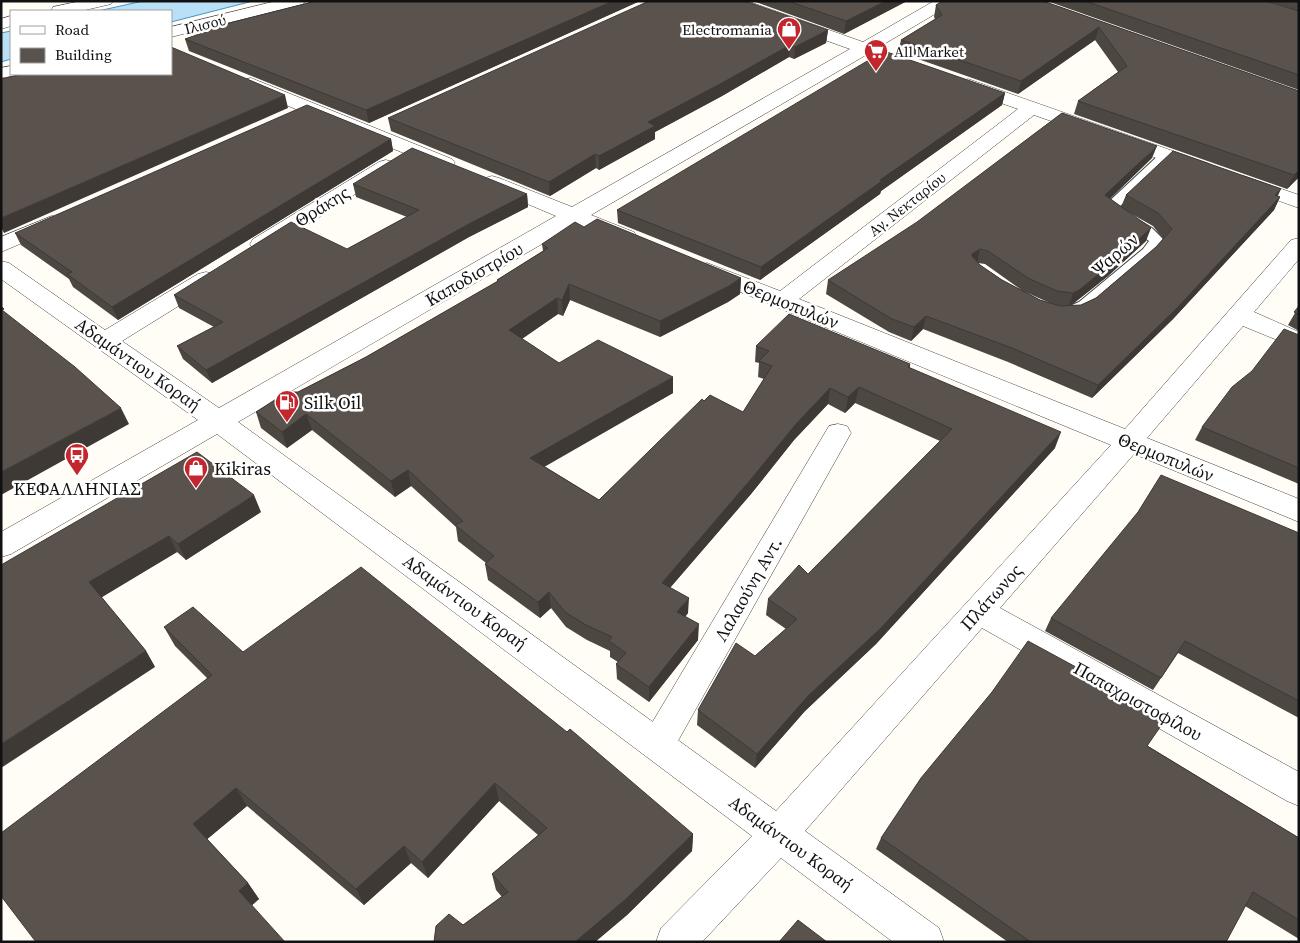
<svg xmlns="http://www.w3.org/2000/svg" width="1300" height="943" font-family="'Source Serif 4',serif">
<style>
.water{fill:#b9e0f7;stroke:#3f96cf}
.lines{fill:none;stroke-linecap:round;stroke-linejoin:round}
.service-casing{stroke:#444;stroke-width:2}
.pedestrian-casing{stroke:#444;stroke-width:1}
.minor-casing{stroke:#444;stroke-width:1}
.service{fill:#fff;fill-rule:evenodd}
.pedestrian{fill:#fff;fill-rule:evenodd}
.minor{fill:#fff;fill-rule:evenodd}
.wall{fill:#4d4742;fill-rule:evenodd}
.shaded-wall{fill:#3f3936}
.building{fill:#5a524d;stroke:#3f3936}
.labels{text-anchor:middle;dominant-baseline:central;stroke-width:5;stroke-linejoin:round;paint-order:stroke}
.far-street-label{font-size:15px;fill:#111;stroke:#fff}
.far-poi-label{font-size:15px;fill:#111;stroke:#fff;text-anchor:end}
.street-label{font-size:18px;fill:#111;stroke:#fff}
.poi-label{font-size:18px;fill:#111;stroke:#fff;text-anchor:start}
</style>
<rect width="100%" height="100%" fill="#fffdf5"/>
<!-- water -->
<path class="water" d="M143 1H253L171 22V11H98Z
M11 31V59L1 62V33Z"/>
<g class="lines">
<!-- service casing -->
<g class="service-casing">
<path id="service" d="M1167 151 1174 155 1172 158 1118 208 1152 228 1165 241 1153 255 1091 310 1069 318 1063 317 1061 313 1063 309 1079 302 1143 249 1149 241 1102 208 1162 152Z"/>
</g>
<!-- pedestrian casing -->
<g class="pedestrian-casing">
<path id="pedestrian" d="M838 424 847 426 851 433 670 755 658 759 646 755 641 744 646 733 829 426Z"/>
</g>
<!-- minor casing -->
<g class="minor-casing">
<path id="minor" d="M81 1H113L111 4 81 11H51L53 7Z
M276 1H305L303 4 171 37V27Z
M722 1H747L863 42 934 1H954L952 4 879 47 885 52 882 56 876 57 866 55 591 215 634 232 637 237 634 242C616 246 593 231 576 224L238 422 776 811 1111 445 699 275 696 270 699 265 707 263 780 291 1018 109 961 89 959 85 961 81 968 79 1210 164 1213 168 1210 172 1203 174 1196 172 1034 115 799 299 1125 429 1291 240 1299 238V259L1254 312 1299 332V349L1243 326 1147 438 1299 499V522L1134 454 1000 608 1299 772V806L1287 801 982 628 805 831 939 928 944 942H893L781 858 702 942H656L661 928 752 836 217 434 11 554 1 557V532L198 420 1 279V261L9 263 105 330 198 274 206 272 214 274 217 279 214 284 122 341 219 408 556 216 485 186 482 182 485 178 492 176 499 178 572 207 850 49 724 4Z
M11 16V26L1 29V19Z
M11 66V74L17 75 1 78V68Z
M251 78 452 159 455 163 452 167 445 169 438 167 244 88 242 84 244 80Z
M386 160 393 162 396 166 393 170 269 249 261 251 253 249 250 244 253 239 379 162Z
M1244 176 1299 195V208L1237 186 1234 182 1237 178Z
M52 216 60 217 63 222 60 227 1 252V237Z"/>
</g>
<!-- service -->
<use href="#service" class="service"/>
<!-- pedestrian -->
<use href="#pedestrian" class="pedestrian"/>
<!-- minor -->
<use href="#minor" class="minor"/>
</g>
<!-- wall -->
<path class="wall" d="M316 1H640L369 123 189 51 185 39 203 33 202 30Z
M753 1H907L844 34Z
M1043 1 1299 91V177L1287 189 1074 114 1078 101 1118 72 1095 40 1018 94 898 52 901 40 935 19 934 17 936 5Z
M1047 1H1266L1299 11V90Z
M1267 1H1299V11Z
M828 30 826 43 794 59 789 57 722 96 655 132V139L599 170 596 168 550 196 391 131 388 118Z
M1005 93 1002 105 881 191 880 194 760 280 618 223 617 210Z
M391 139 393 151 118 320 73 287 69 279 21 245 15 233Z
M1152 158 1110 199 1121 207 1126 195 1277 196 1280 197 1274 210 1173 319 1092 398 1008 362 923 329 911 341 889 332 826 294 828 280ZM1128 212 1153 226 1163 239 1156 247 1096 298 1081 305 1070 306 1074 303 1108 276 1146 241ZM978 263 985 264 1023 291 1050 303 1040 300 1002 280 980 265Z
M353 184 527 194 528 207 469 237 212 383 183 359 177 346 214 327 179 308 174 295 347 249 407 217 356 197Z
M584 227 741 278 740 294 728 302 660 337 570 300 563 316 558 314 522 339 559 363 673 393 544 466 599 500 704 401 743 412 764 379 758 377 759 363 755 362 756 346 910 364V368L1055 448 876 644 805 711 755 768 697 725 698 710 755 656 786 629 766 615 768 599 808 574 940 441 855 403 845 413 828 404 794 440 751 494 670 588 688 613 685 617 698 640 649 702 617 679 616 664 618 662 610 657V651L587 640 566 627 551 608 540 618 488 580 485 564 486 563 458 541 456 527 411 486 395 497 312 430 287 448 261 428 256 412 298 392 366 357 497 282V280L543 251 542 244Z
M1299 306V331L1288 325Z
M1299 335V484L1195 440 1202 427Z
M261 512 186 560 177 552 101 597 146 651 155 667 1 565Z
M1299 533V718L1178 653 1153 690 1045 631 1051 618Z
M164 627 243 652 693 834 692 851 627 915 595 942H434L463 925 502 897 496 890 492 874 538 835 499 801 428 878 411 863 364 905 247 806 207 839 248 883 259 899 252 905 36 942 207 678 175 646Z
M1142 707 1148 746 1299 838V939L1245 906 1226 942H1008L876 849 881 838Z"/>
<!-- shaded-wall -->
<path class="shaded-wall" d="M613 1H640L369 123 366 110Z
M886 1H907L844 34 846 21Z
M1099 27 1095 40 1018 94 1021 81Z
M828 30 826 43 794 59 795 47Z
M790 45 789 57 722 96 655 132V139L599 170V156L648 122Z
M1005 93 1002 105 881 191 880 194 760 280 761 267 880 180Z
M285 95 288 108 4 233 1 227V218Z
M391 139 393 151 118 320 112 307Z
M1157 146 1152 158 1100 208 1105 195Z
M595 154 596 168 550 196 549 182Z
M1299 170V177L1287 189 1294 175Z
M1281 189 1275 202V195Z
M527 194 528 207 469 237 212 383 206 370 467 225Z
M1280 197 1274 210 1173 319 1092 398 1098 385Z
M1151 228 1146 241 1108 276 1074 303 1069 306 1073 293Z
M980 249 977 263 969 267 972 254Z
M741 278 740 294 728 302 660 337V321Z
M569 284 570 300 563 316 562 300Z
M557 298 558 314 511 346 509 330Z
M926 316 923 329 911 341 914 327Z
M673 377V393L532 474 530 458Z
M859 387 855 403 845 413 848 397Z
M830 388 828 404 794 440 751 494 661 598 662 583 796 424Z
M121 408 129 424 1 495V472Z
M306 414 312 430 287 448 282 432Z
M1061 432 1055 448 876 644 805 711 755 768 757 754 808 696Z
M408 470 411 486 395 497 391 481Z
M254 495 261 512 186 560 178 544Z
M169 536 177 552 99 599 89 582Z
M549 592 551 608 540 618 538 602Z
M689 598 688 613 676 627 677 612Z
M699 624 698 640 649 702V687Z
M146 651 155 667 1 768V744Z
M495 783 499 801 428 878 422 862Z
M236 788 247 806 205 841 193 824Z
M693 834 692 851 627 915 595 942H575Z
M404 846 411 863 364 905 356 889Z
M248 883 259 899 250 907 239 891Z"/>
<!-- building -->
<path class="building" d="M316 1H613L366 110 185 39 205 32 202 30Z
M649 1H745L828 30 795 47 790 45 722 83 648 122 655 126 599 156 595 154 549 182 388 118Z
M788 1H886L846 21Z
M942 1H1043L1299 91V170L1294 175 1078 101 1127 66 1099 27 1021 81 901 40 942 15 936 5Z
M1085 1H1266L1299 11V75Z
M171 47 285 95 1 218V79L23 74H171Z
M884 51 1005 93 880 180 882 181 761 267 617 210Z
M307 105 391 139 112 307 67 274 72 272 15 233Z
M1062 113 1157 146 1105 195 1151 228 1113 263 1079 290 1073 293 1057 291 1028 278 988 251 980 249 972 254V256L980 265 1002 280 1040 300 1060 306 1081 305 1096 298 1156 247 1172 229 1158 213 1126 195 1173 151 1281 189 1275 195 1280 197 1179 306 1098 385 1012 348 926 316 914 327 892 319 828 280 917 222Z
M412 148 527 194 467 225 206 370 177 346 223 322 174 295 291 222 347 249 419 210 353 184Z
M597 219 741 278 729 286 660 321 569 284 562 300 557 298 509 330 559 363 598 340 673 377 530 458 599 500 702 399 704 401 710 395 743 412 772 366 759 361 769 351 756 346 789 314 910 364 908 367 1061 432 881 628 808 696 757 754 698 710 736 643 755 656 797 619 768 599 799 565 808 574 952 429 859 387 848 397 830 388 796 424 752 478 662 583 689 598 677 612 699 624 649 687 616 664 626 653 609 641 612 637 586 625 565 612 549 592 538 602 485 564 494 556 455 525 463 521 408 470 391 481 306 414 282 432 256 412 287 392H298L366 357 498 281 497 280 548 248 542 244 575 222 584 227Z
M1 306 4 309 2 310 75 367 121 408 1 472Z
M1299 306V315L1294 312Z
M1284 329 1299 335V468L1202 427 1232 387 1252 371Z
M197 452 254 495 178 544 169 536 89 582 146 651 1 744V565Z
M1161 475 1299 533V701L1185 641 1161 678 1051 618 1138 512Z
M361 567 567 732 570 729 693 834 626 899 575 942H434L436 926 449 914 463 925 508 892 492 874 547 828 495 783 422 862 404 846 356 889 236 788 193 824 248 883 239 891 285 942H36L1 896V833L212 675 164 627 193 607 243 652Z
M1028 641 1144 704 1142 707 1165 720 1147 746 1299 838V920L1253 892 1226 942H1031L881 838 921 778 992 692Z
M798 920 827 942H779Z"/>
<!-- icons -->
<defs>
<g id="shop-pin" transform="scale(1.25)"><path d="M0 17L-7.5 6A9.5 9.5 0 1 1 7.5 6Z" fill="#c4262e" stroke="#fff"/><path d="M-5-2.5h2.3a2.7 3.5 0 0 1 5.4 0H5L5.5 6h-11ZM-1.5-2.5h3a1.5 2.3 0 0 0-3 0Z" fill="#fff"/></g>
<g id="supermarket-pin" transform="scale(1.25)"><path d="M0 17L-7.5 6A9.5 9.5 0 1 1 7.5 6Z" fill="#c4262e" stroke="#fff"/><path d="M-6-5.5h2.5l.6 2H6L4.5 2H-2.5L-4.4-4H-6ZM-1.5 3.2a1.3 1.3 0 1 0 .1 0ZM3 3.2a1.3 1.3 0 1 0 .1 0Z" fill="#fff"/></g>
<g id="fuel-pin" transform="scale(1.25)"><path d="M0 17L-7.5 6A9.5 9.5 0 1 1 7.5 6Z" fill="#c4262e" stroke="#fff"/><path d="M-5.5-6h7V0h2V4h1.3V-2.5L3-4.5l.8-.8L6-3V5H2.5V1h-1V6h-7ZM-4.2-4.7v3.2H.2V-4.7Z" fill="#fff"/></g>
<g id="bus-pin" transform="scale(1.25)"><path d="M0 17L-7.5 6A9.5 9.5 0 1 1 7.5 6Z" fill="#c4262e" stroke="#fff"/><path d="M-5-6H5V4H4V6H2V4H-2V6H-4V4H-5ZM-3.5-4V0h7V-4ZM-3.5 1.2v1.5H-2V1.2ZM2 1.2v1.5H3.5V1.2Z" fill="#fff"/></g>
</defs>
<g fill-rule="evenodd">
<use href="#shop-pin" x="789" y="29"/>
<use href="#supermarket-pin" x="876" y="51"/>
<use href="#fuel-pin" x="287" y="402"/>
<use href="#bus-pin" x="77" y="455"/>
<use href="#shop-pin" x="196" y="468"/>
</g>
<g class="labels">
<!-- far-street labels -->
<g class="far-street-label">
<text transform="translate(205 24) rotate(-14)">Ιλισού</text>
<text transform="translate(907 204) rotate(-38)">Αγ. Νεκταρίου</text>
</g>
<!-- far-poi labels -->
<g class="far-poi-label">
<text x="772" y="29">Electromania</text>
<text x="894" y="51" text-anchor="start">All Market</text>
</g>
<!-- street labels -->
<g class="street-label">
<text transform="translate(322 206) rotate(-32)">Θράκης</text>
<text transform="translate(1115 254) rotate(-41)">Ψαρών</text>
<text transform="translate(474 274) rotate(-30)">Καποδιστρίου</text>
<text transform="translate(791 304) rotate(22)">Θερμοπυλών</text>
<text transform="translate(138 364) rotate(35)">Αδαμάντιου Κοραή</text>
<text transform="translate(1166 457) rotate(22)">Θερμοπυλών</text>
<text transform="translate(748 589) rotate(-60)">Λαλαούνη Αντ.</text>
<text transform="translate(991 597) rotate(-48)">Πλάτωνος</text>
<text transform="translate(465 602) rotate(36)">Αδαμάντιου Κοραή</text>
<text transform="translate(1138 701) rotate(29)">Παπαχριστοφίλου</text>
<text transform="translate(791 843) rotate(36)">Αδαμάντιου Κοραή</text>
</g>
<!-- poi labels -->
<g class="poi-label">
<text x="304" y="402">Silk Oil</text>
<text x="214" y="468">Kikiras</text>
<text x="77" y="488" text-anchor="middle">ΚΕΦΑΛΛΗΝΙΑΣ</text>
</g>
</g>
<!-- border -->
<rect width="1300" height="943" fill="none" stroke="#111111" stroke-width="5"/>
<!-- legend -->
<rect x="10" y="10" width="162" height="65" fill="#ffffff" stroke="#a0a0a0"/>
<rect x="20" y="26" width="25" height="8" fill="#ffffff" stroke="#a0a0a0"/>
<text x="55" y="35" font-size="15" fill="#111111">Road</text>
<rect x="20" y="48" width="25" height="15" fill="#5a524d" stroke="#a0a0a0"/>
<text x="55" y="60" font-size="15" fill="#111111">Building</text>
</svg>
